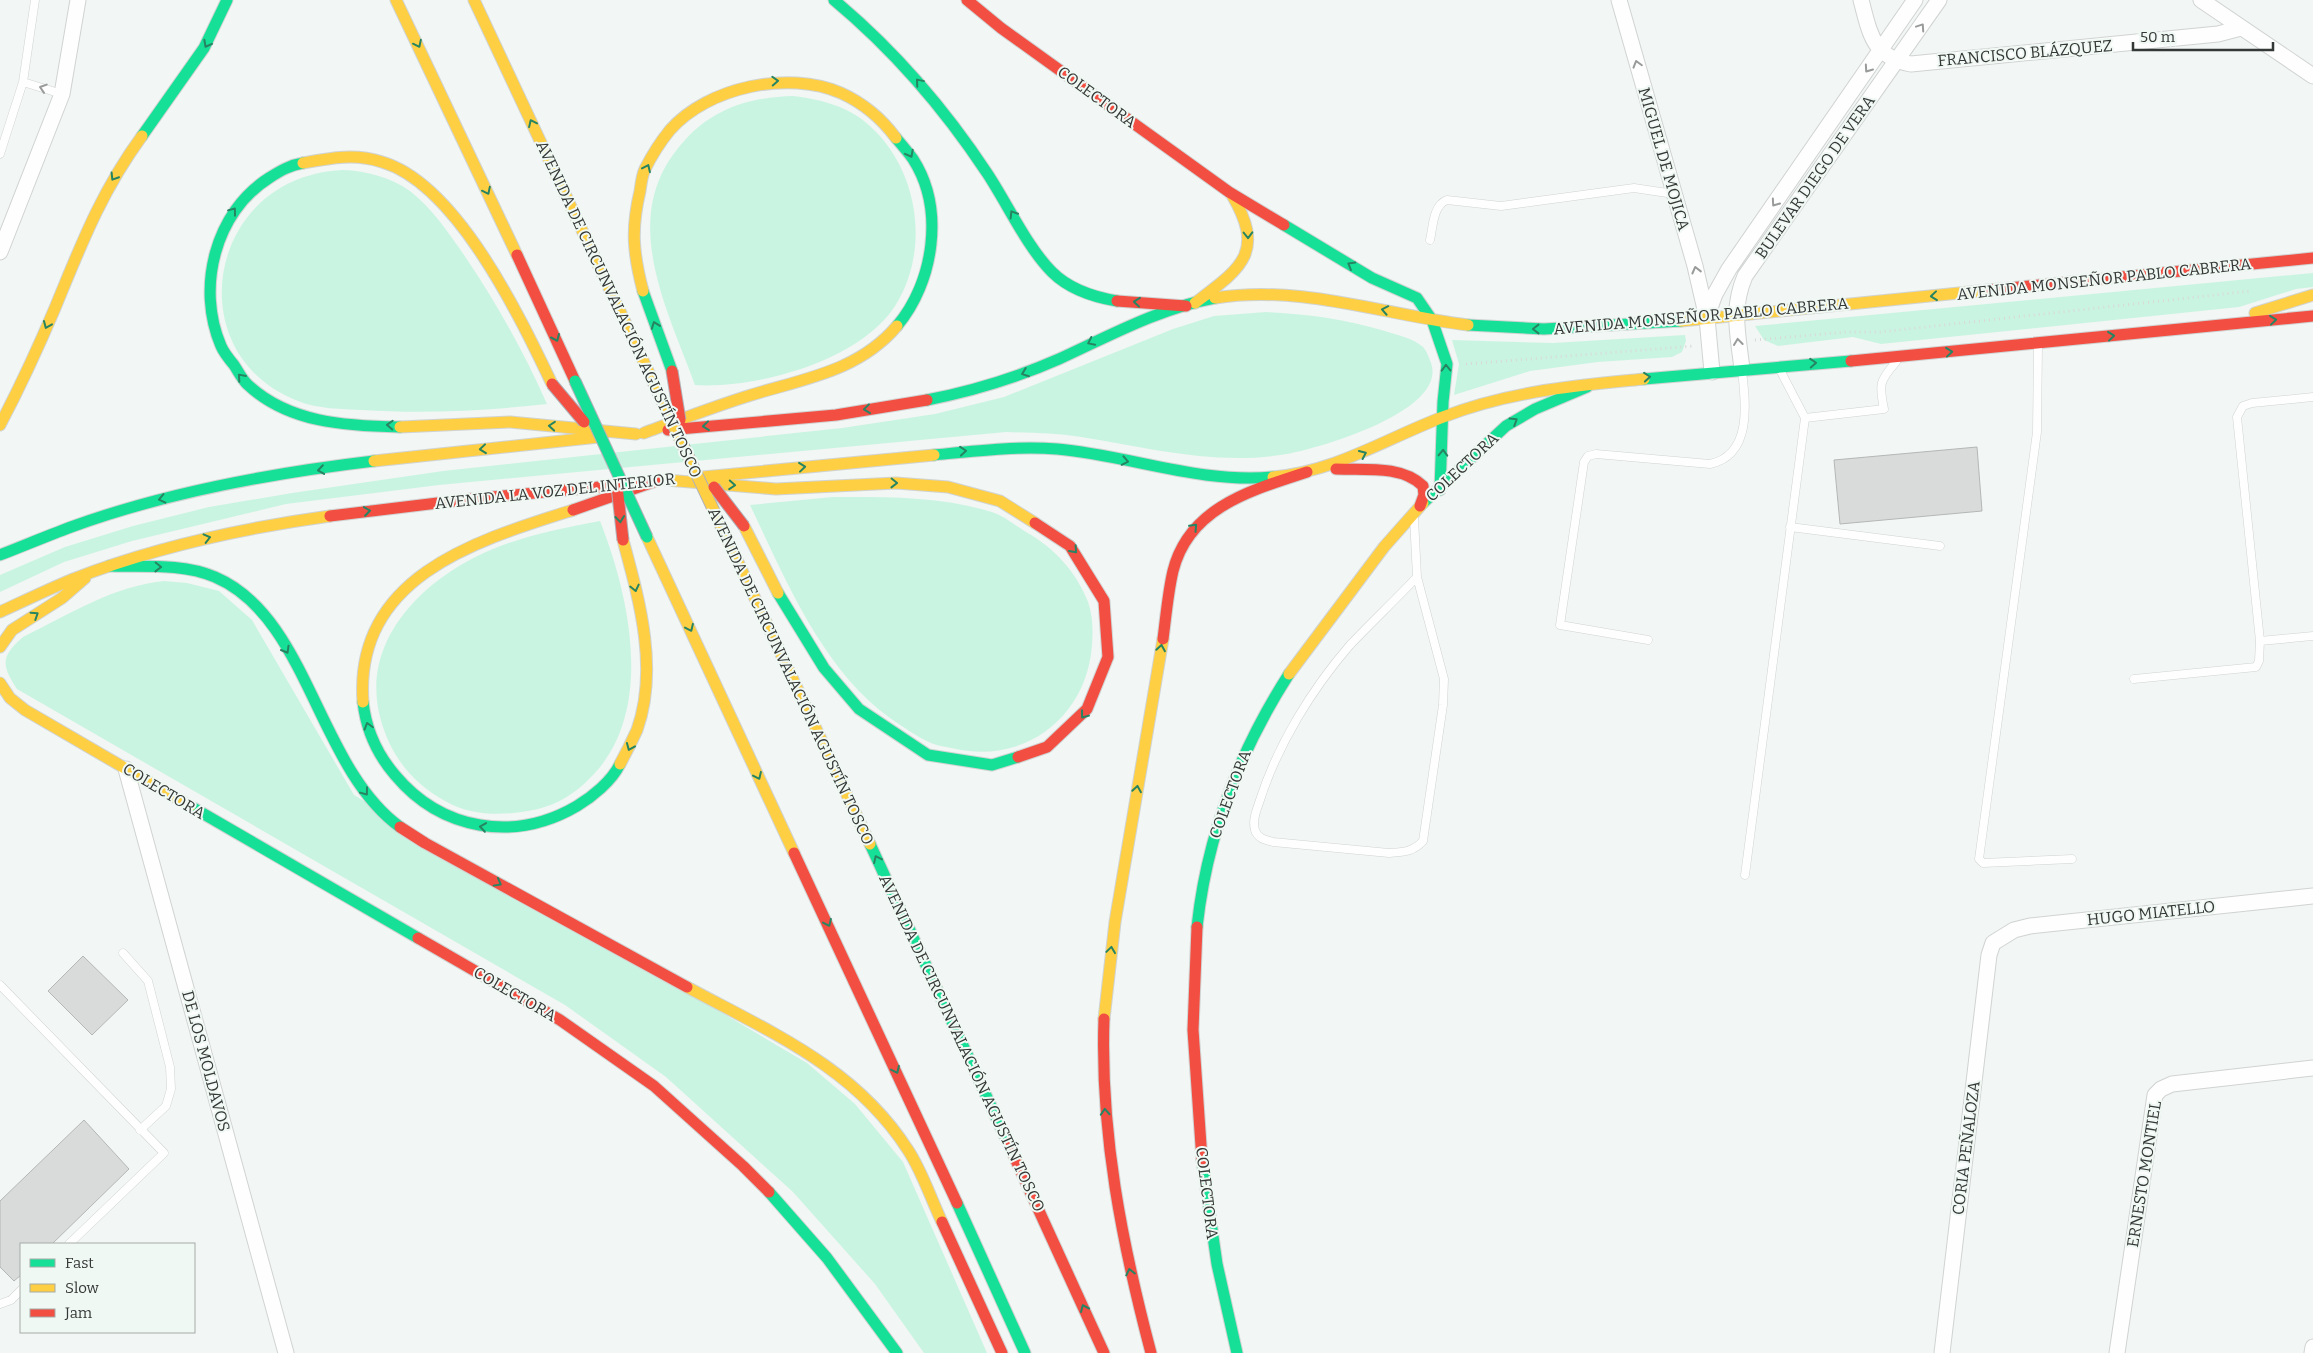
<svg xmlns="http://www.w3.org/2000/svg" width="2313" height="1353" font-family="Bitter,serif">
<style>
.green{fill:#caf4e2}
.building{fill:#d8dbda;stroke:#b4b7b6}
.lines{fill:none;stroke-linecap:round;stroke-linejoin:round}
.lane-casing{stroke:#d0d3d2;stroke-width:9}
.street-casing{stroke:#d0d3d2;stroke-width:17}
.fast-casing{stroke:#d0d3d2;stroke-width:13}
.slow-casing{stroke:#d0d3d2;stroke-width:13}
.jam-casing{stroke:#d0d3d2;stroke-width:13}
.path{stroke:#d8d9d8;stroke-width:3;stroke-dasharray:1 4;stroke-linecap:butt}
.lane{stroke:#fdfefd;stroke-width:8}
.street{stroke:#fdfefd;stroke-width:15}
.fast{stroke:#16e098;stroke-width:11}
.slow{stroke:#ffcf43;stroke-width:11}
.jam{stroke:#f24e42;stroke-width:11}
.fast-bridge-casing{stroke:#b1b1b9;stroke-width:13;stroke-linecap:butt}
.slow-bridge-casing{stroke:#b1b1b9;stroke-width:13;stroke-linecap:butt}
.jam-bridge-casing{stroke:#b1b1b9;stroke-width:13;stroke-linecap:butt}
.fast-bridge{stroke:#16e098;stroke-width:11}
.slow-bridge{stroke:#ffcf43;stroke-width:11}
.jam-bridge{stroke:#f24e42;stroke-width:11}
.oneway{stroke:#989b9a}
.oneway2{stroke:#268462}
.labels{text-anchor:middle;dominant-baseline:central;stroke-width:4;stroke-linejoin:round;paint-order:stroke}
.street-label{font-size:16px;fill:#343836;stroke:#f0f8f4}
</style>
<rect width="100%" height="100%" fill="#f2f6f4"/>
<!-- green -->
<path class="green" d="M793 96C818 99 844 105 864 121 918 164 932 248 895 306 860 361 756 389 695 385 666 305 616 214 685 140 714 108 751 97 793 96Z
M343 170C367 171 390 177 410 191 432 208 448 232 464 255 496 302 524 352 547 404 485 411 424 414 362 410 341 409 318 409 298 401 177 355 206 176 343 170Z
M2313 273V287L2296 289 2239 307 1881 344 1853 337 1778 346 1764 340 1755 326Z
M1266 312C1308 314 1344 319 1385 331 1397 335 1413 338 1423 347 1427 351 1429 358 1431 363 1448 411 1320 448 1287 454 1217 466 1149 448 1081 437 1056 433 1031 433 1006 432L439 485 286 504 132 541 64 562 0 592V575L65 547 133 526 209 507 292 493 443 471 842 428 935 414 1004 397 1173 329 1214 316Z
M1685 335 1686 341 1682 352 1672 357 1598 362 1530 371 1454 395 1459 364 1452 340 1553 343Z
M833 497C886 497 940 496 992 512 1004 516 1015 525 1026 532 1054 548 1076 571 1088 602 1093 616 1093 631 1092 645 1087 716 1026 764 956 749 948 747 938 746 931 743 917 737 902 726 890 718 822 669 785 578 750 505Z
M600 521C630 597 656 714 590 778 576 793 558 804 538 809 507 816 473 817 445 801 411 782 390 755 380 717 359 635 432 571 503 545 534 534 567 527 600 521Z
M164 581 187 583 219 591 252 620 354 795 807 1063 855 1104 903 1162 987 1353H924L875 1284 793 1192 666 1077 565 1005 17 689C1 665 1 656 23 637 68 615 113 586 164 581Z"/>
<!-- building -->
<path class="building" d="M1977 447 1982 511 1840 524 1834 460Z
M83 956 128 1000 92 1035 48 991Z
M84 1120 129 1169 52 1244H21V1275L14 1281 0 1267V1201Z"/>
<g class="lines">
<!-- lane casing -->
<g class="lane-casing">
<path id="lane" d="M23 82 62 94
M0 154 23 82 35 0
M1430 240C1433 227 1433 205 1447 200L1501 206 1634 188 1674 194
M2038 345 2037 432 1979 859 1983 863 2072 859
M1779 368 1805 418
M1414 518 1417 577C1395 600 1372 622 1350 645 1312 689 1278 744 1260 800 1257 809 1252 820 1255 830 1257 838 1265 840 1273 842L1389 853C1403 852 1413 852 1423 841L1443 705 1444 679 1417 577
M1790 527 1940 546
M1648 640 1560 625 1584 462 1588 456 1596 454 1710 464C1752 455 1746 404 1742 371
M2260 641 2313 636
M2134 679 2256 667 2259 661 2260 641 2237 417 2243 406 2252 403 2313 397
M1745 875 1805 418 1884 409C1879 385 1879 381 1896 362
M123 953 148 981 170 1067 171 1089 166 1106 140 1130
M0 985 164 1153 69 1244
M0 1304 11 1300 21 1290"/>
</g>
<!-- street casing -->
<g class="street-casing">
<path id="street" d="M1619 0 1695 266 1707 318 1712 372
M1861 0C1870 33 1872 57 1911 64L2218 34 2241 28
M2201 0 2313 76
M0 252 62 94 78 0
M1707 316 1715 294 1729 269 1915 0
M1742 369C1738 334 1731 309 1745 276L1939 0
M126 769 286 1353
M1942 1353 1989 955 1993 943 2014 930 2030 926 2313 896
M2117 1353 2155 1095 2161 1089 2172 1084 2313 1068
M2312 1353 2313 1347"/>
</g>
<!-- fast casing -->
<g class="fast-casing">
<path id="fast" d="M834 0C894 50 944 108 987 173 1007 203 1027 247 1052 272 1069 289 1093 297 1117 301
M142 136 204 48 227 0
M896 138C902 145 908 152 913 159 945 209 934 282 897 326
M303 163C290 165 280 171 269 178 215 212 196 288 221 346 224 353 229 359 234 365 238 371 242 379 247 384 288 423 346 426 400 427
M1284 225 1372 278 1417 298 1432 320
M643 291 672 371
M1432 320 1447 364 1443 402 1440 490
M1468 325 1544 329 1681 321
M1644 379 1851 361
M927 400C973 391 1016 378 1059 359 1109 336 1160 308 1215 298
M934 455C975 451 1016 446 1057 449 1128 455 1200 484 1273 477
M1423 503 1506 426 1535 409 1587 387
M0 555C23 546 47 536 71 527 167 492 272 473 374 461
M109 566C143 567 183 563 215 577 309 617 317 767 400 827
M778 593 824 668 859 709 928 755 992 765 1018 757
M363 702C366 729 377 754 395 775 441 830 514 843 577 806 592 797 612 781 620 764
M190 806 418 938
M870 844 1008 1143
M1197 927C1207 834 1239 752 1289 674
M1202 1160 1217 1264 1237 1353
M769 1192 827 1258 897 1353
M957 1203 1025 1353"/>
</g>
<!-- slow casing -->
<g class="slow-casing">
<path id="slow" d="M396 0 517 255
M474 0 649 373
M303 163C330 158 355 153 382 162 457 184 520 317 552 384
M643 291C633 253 631 229 640 191 641 184 642 175 645 169 651 157 661 141 670 130 708 87 788 70 841 93 863 103 882 119 896 138
M1215 298C1301 284 1384 315 1468 325
M1195 303C1241 268 1266 253 1232 195
M2255 313 2313 295
M1681 321 1989 290
M0 425C20 387 38 348 55 308 81 245 101 192 142 136
M400 427 510 422 636 434
M644 433C679 420 713 407 748 396 802 379 858 372 897 326
M374 461 599 437
M703 477 934 455
M1273 477C1337 471 1385 439 1443 417 1510 391 1574 386 1644 379
M666 480 776 489 896 483 948 487 1000 501 1035 523
M744 526 778 593
M722 528 870 844
M647 537 794 853
M0 612C24 601 49 589 73 579 155 547 243 528 330 516
M0 647 12 630 62 598 85 578
M1289 674 1384 547 1423 503
M0 683 10 698 25 710 190 806
M363 702C354 576 478 540 573 510
M620 764C626 753 632 741 637 730 659 669 639 599 623 540
M687 987C770 1032 855 1067 908 1150 922 1171 931 1199 942 1222
M1104 1019 1115 922 1163 639"/>
</g>
<!-- jam casing -->
<g class="jam-casing">
<path id="jam" d="M967 0 1001 28 1229 192 1284 225
M517 255 575 381
M1989 290 2313 258
M1117 301 1186 306
M1851 361 2313 316
M668 430 836 415 927 400
M1336 469C1364 470 1402 465 1423 486L1424 495 1420 506
M573 510 656 481
M330 516 471 499 632 484
M1163 639C1166 616 1168 592 1173 571 1189 507 1252 490 1307 472
M1018 757 1047 747 1087 709 1108 657 1104 601 1070 546 1035 523
M400 827 425 843 687 987
M794 853 957 1203
M1197 927 1193 1030 1202 1160
M418 938 560 1020 654 1086 743 1166 769 1192
M1104 1019C1100 1133 1122 1243 1151 1353
M1008 1143 1104 1353
M942 1222 1002 1353"/>
</g>
<!-- path -->
<path class="path" d="M1755 340 1846 332H1880L2251 291
M1466 364 1694 346"/>
<!-- lane -->
<use href="#lane" class="lane"/>
<!-- street -->
<use href="#street" class="street"/>
<!-- fast -->
<use href="#fast" class="fast"/>
<!-- slow -->
<use href="#slow" class="slow"/>
<!-- jam -->
<use href="#jam" class="jam"/>
<!-- fast-bridge casing -->
<g class="fast-bridge-casing">
<path id="fast-bridge" d="M575 381 647 537"/>
</g>
<!-- slow-bridge casing -->
<g class="slow-bridge-casing">
<path id="slow-bridge" d="M649 373 722 528"/>
</g>
<!-- jam-bridge casing -->
<g class="jam-bridge-casing">
<path id="jam-bridge" d="M672 371 680 420
M552 384 584 422
M617 486 623 540
M714 487 744 526"/>
</g>
<!-- fast-bridge -->
<use href="#fast-bridge" class="fast-bridge"/>
<!-- slow-bridge -->
<use href="#slow-bridge" class="slow-bridge"/>
<!-- jam-bridge -->
<use href="#jam-bridge" class="jam-bridge"/>
</g>
<!-- one-way arrows -->
<defs><path id="oneway-chevron" d="M-2-3.5L2.5 0L-2 3.5" fill="none" stroke-width="1.6" stroke-linecap="round" stroke-linejoin="round" transform="scale(1.25)"/></defs>
<g class="oneway">
<use href="#oneway-chevron" transform="translate(1921 27) rotate(-56)"/>
<use href="#oneway-chevron" transform="translate(1637 64) rotate(-106)"/>
<use href="#oneway-chevron" transform="translate(1868 69) rotate(125)"/>
<use href="#oneway-chevron" transform="translate(43 88) rotate(-162)"/>
<use href="#oneway-chevron" transform="translate(1775 203) rotate(125)"/>
<use href="#oneway-chevron" transform="translate(1696 270) rotate(-104)"/>
<use href="#oneway-chevron" transform="translate(1738 342) rotate(-97)"/>
</g>
<g class="oneway2">
<use href="#oneway-chevron" transform="translate(207 44) rotate(118)"/>
<use href="#oneway-chevron" transform="translate(418 44) rotate(64)"/>
<use href="#oneway-chevron" transform="translate(775 81) rotate(-3)"/>
<use href="#oneway-chevron" transform="translate(919 82) rotate(-130)"/>
<use href="#oneway-chevron" transform="translate(532 123) rotate(-115)"/>
<use href="#oneway-chevron" transform="translate(910 154) rotate(62)"/>
<use href="#oneway-chevron" transform="translate(647 168) rotate(-65)"/>
<use href="#oneway-chevron" transform="translate(114 177) rotate(122)"/>
<use href="#oneway-chevron" transform="translate(487 191) rotate(64)"/>
<use href="#oneway-chevron" transform="translate(233 211) rotate(-53)"/>
<use href="#oneway-chevron" transform="translate(1013 214) rotate(-122)"/>
<use href="#oneway-chevron" transform="translate(1248 235) rotate(89)"/>
<use href="#oneway-chevron" transform="translate(1351 265) rotate(-150)"/>
<use href="#oneway-chevron" transform="translate(1934 296) rotate(174)"/>
<use href="#oneway-chevron" transform="translate(1137 302) rotate(-174)"/>
<use href="#oneway-chevron" transform="translate(1385 310) rotate(-169)"/>
<use href="#oneway-chevron" transform="translate(2273 320) rotate(-6)"/>
<use href="#oneway-chevron" transform="translate(47 325) rotate(113)"/>
<use href="#oneway-chevron" transform="translate(655 325) rotate(-110)"/>
<use href="#oneway-chevron" transform="translate(1536 329) rotate(180)"/>
<use href="#oneway-chevron" transform="translate(2111 336) rotate(-6)"/>
<use href="#oneway-chevron" transform="translate(556 338) rotate(66)"/>
<use href="#oneway-chevron" transform="translate(1091 342) rotate(154)"/>
<use href="#oneway-chevron" transform="translate(1949 352) rotate(-6)"/>
<use href="#oneway-chevron" transform="translate(1813 363) rotate(-4)"/>
<use href="#oneway-chevron" transform="translate(1446 368) rotate(-91)"/>
<use href="#oneway-chevron" transform="translate(1025 373) rotate(159)"/>
<use href="#oneway-chevron" transform="translate(241 377) rotate(-131)"/>
<use href="#oneway-chevron" transform="translate(1647 377) rotate(-5)"/>
<use href="#oneway-chevron" transform="translate(867 409) rotate(173)"/>
<use href="#oneway-chevron" transform="translate(1514 421) rotate(-32)"/>
<use href="#oneway-chevron" transform="translate(390 425) rotate(-177)"/>
<use href="#oneway-chevron" transform="translate(552 426) rotate(-175)"/>
<use href="#oneway-chevron" transform="translate(706 426) rotate(174)"/>
<use href="#oneway-chevron" transform="translate(483 449) rotate(174)"/>
<use href="#oneway-chevron" transform="translate(963 451) rotate(-5)"/>
<use href="#oneway-chevron" transform="translate(1443 453) rotate(-88)"/>
<use href="#oneway-chevron" transform="translate(1363 454) rotate(-25)"/>
<use href="#oneway-chevron" transform="translate(1125 461) rotate(11)"/>
<use href="#oneway-chevron" transform="translate(802 467) rotate(-6)"/>
<use href="#oneway-chevron" transform="translate(321 470) rotate(172)"/>
<use href="#oneway-chevron" transform="translate(894 483) rotate(1)"/>
<use href="#oneway-chevron" transform="translate(732 485) rotate(4)"/>
<use href="#oneway-chevron" transform="translate(162 499) rotate(167)"/>
<use href="#oneway-chevron" transform="translate(367 511) rotate(-8)"/>
<use href="#oneway-chevron" transform="translate(620 519) rotate(84)"/>
<use href="#oneway-chevron" transform="translate(1194 527) rotate(-47)"/>
<use href="#oneway-chevron" transform="translate(207 538) rotate(-14)"/>
<use href="#oneway-chevron" transform="translate(1074 550) rotate(48)"/>
<use href="#oneway-chevron" transform="translate(158 567) rotate(1)"/>
<use href="#oneway-chevron" transform="translate(635 588) rotate(77)"/>
<use href="#oneway-chevron" transform="translate(35 615) rotate(-33)"/>
<use href="#oneway-chevron" transform="translate(690 628) rotate(65)"/>
<use href="#oneway-chevron" transform="translate(1161 648) rotate(-81)"/>
<use href="#oneway-chevron" transform="translate(286 650) rotate(60)"/>
<use href="#oneway-chevron" transform="translate(1084 715) rotate(127)"/>
<use href="#oneway-chevron" transform="translate(368 726) rotate(-106)"/>
<use href="#oneway-chevron" transform="translate(630 747) rotate(113)"/>
<use href="#oneway-chevron" transform="translate(758 776) rotate(65)"/>
<use href="#oneway-chevron" transform="translate(1137 789) rotate(-81)"/>
<use href="#oneway-chevron" transform="translate(365 792) rotate(53)"/>
<use href="#oneway-chevron" transform="translate(483 827) rotate(-172)"/>
<use href="#oneway-chevron" transform="translate(877 859) rotate(-115)"/>
<use href="#oneway-chevron" transform="translate(498 883) rotate(29)"/>
<use href="#oneway-chevron" transform="translate(828 923) rotate(65)"/>
<use href="#oneway-chevron" transform="translate(1111 950) rotate(-82)"/>
<use href="#oneway-chevron" transform="translate(896 1070) rotate(65)"/>
<use href="#oneway-chevron" transform="translate(1105 1112) rotate(-93)"/>
<use href="#oneway-chevron" transform="translate(1130 1272) rotate(-103)"/>
<use href="#oneway-chevron" transform="translate(1084 1308) rotate(-114)"/>
</g>
<g class="labels">
<!-- street labels -->
<g class="street-label">
<text transform="translate(2025 53) rotate(-5)">FRANCISCO BLÁZQUEZ</text>
<text transform="translate(1097 97) rotate(36)">COLECTORA</text>
<text transform="translate(1664 159) rotate(74)">MIGUEL DE MOJICA</text>
<text transform="translate(1815 177) rotate(-55)">BULEVAR DIEGO DE VERA</text>
<text transform="translate(2104 279) rotate(-6)">AVENIDA MONSEÑOR PABLO CABRERA</text>
<text transform="translate(619 309) rotate(65)">AVENIDA DE CIRCUNVALACIÓN AGUSTÍN TOSCO</text>
<text transform="translate(1701 316) rotate(-5)">AVENIDA MONSEÑOR PABLO CABRERA</text>
<text transform="translate(1462 467) rotate(-43)">COLECTORA</text>
<text transform="translate(555 491) rotate(-6)">AVENIDA LA VOZ DEL INTERIOR</text>
<text transform="translate(791 676) rotate(65)">AVENIDA DE CIRCUNVALACIÓN AGUSTÍN TOSCO</text>
<text transform="translate(164 791) rotate(31)">COLECTORA</text>
<text transform="translate(1230 794) rotate(-70)">COLECTORA</text>
<text transform="translate(2151 913) rotate(-6)">HUGO MIATELLO</text>
<text transform="translate(515 994) rotate(30)">COLECTORA</text>
<text transform="translate(962 1043) rotate(65)">AVENIDA DE CIRCUNVALACIÓN AGUSTÍN TOSCO</text>
<text transform="translate(206 1061) rotate(75)">DE LOS MOLDAVOS</text>
<text transform="translate(1966 1148) rotate(-83)">CORIA PEÑALOZA</text>
<text transform="translate(2144 1174) rotate(-81)">ERNESTO MONTIEL</text>
<text transform="translate(1207 1193) rotate(83)">COLECTORA</text>
</g>
</g>
<!-- legend -->
<rect x="20" y="1243" width="175" height="90" fill="#f0f8f4" stroke="#a5aba8"/>
<rect x="30" y="1259" width="25" height="8" fill="#16e098" stroke="#a5aba8"/>
<text x="65" y="1268" font-size="15" fill="#343836">Fast</text>
<rect x="30" y="1284" width="25" height="8" fill="#ffcf43" stroke="#a5aba8"/>
<text x="65" y="1293" font-size="15" fill="#343836">Slow</text>
<rect x="30" y="1309" width="25" height="8" fill="#f24e42" stroke="#a5aba8"/>
<text x="65" y="1318" font-size="15" fill="#343836">Jam</text>
<!-- scale -->
<path d="M2133 42v8h140v-8" fill="none" stroke="#343836" stroke-width="2.5"/>
<text x="2140" y="42" font-size="15" fill="#343836" stroke="#f0f8f4" stroke-width="4" paint-order="stroke">50 m</text>
</svg>
